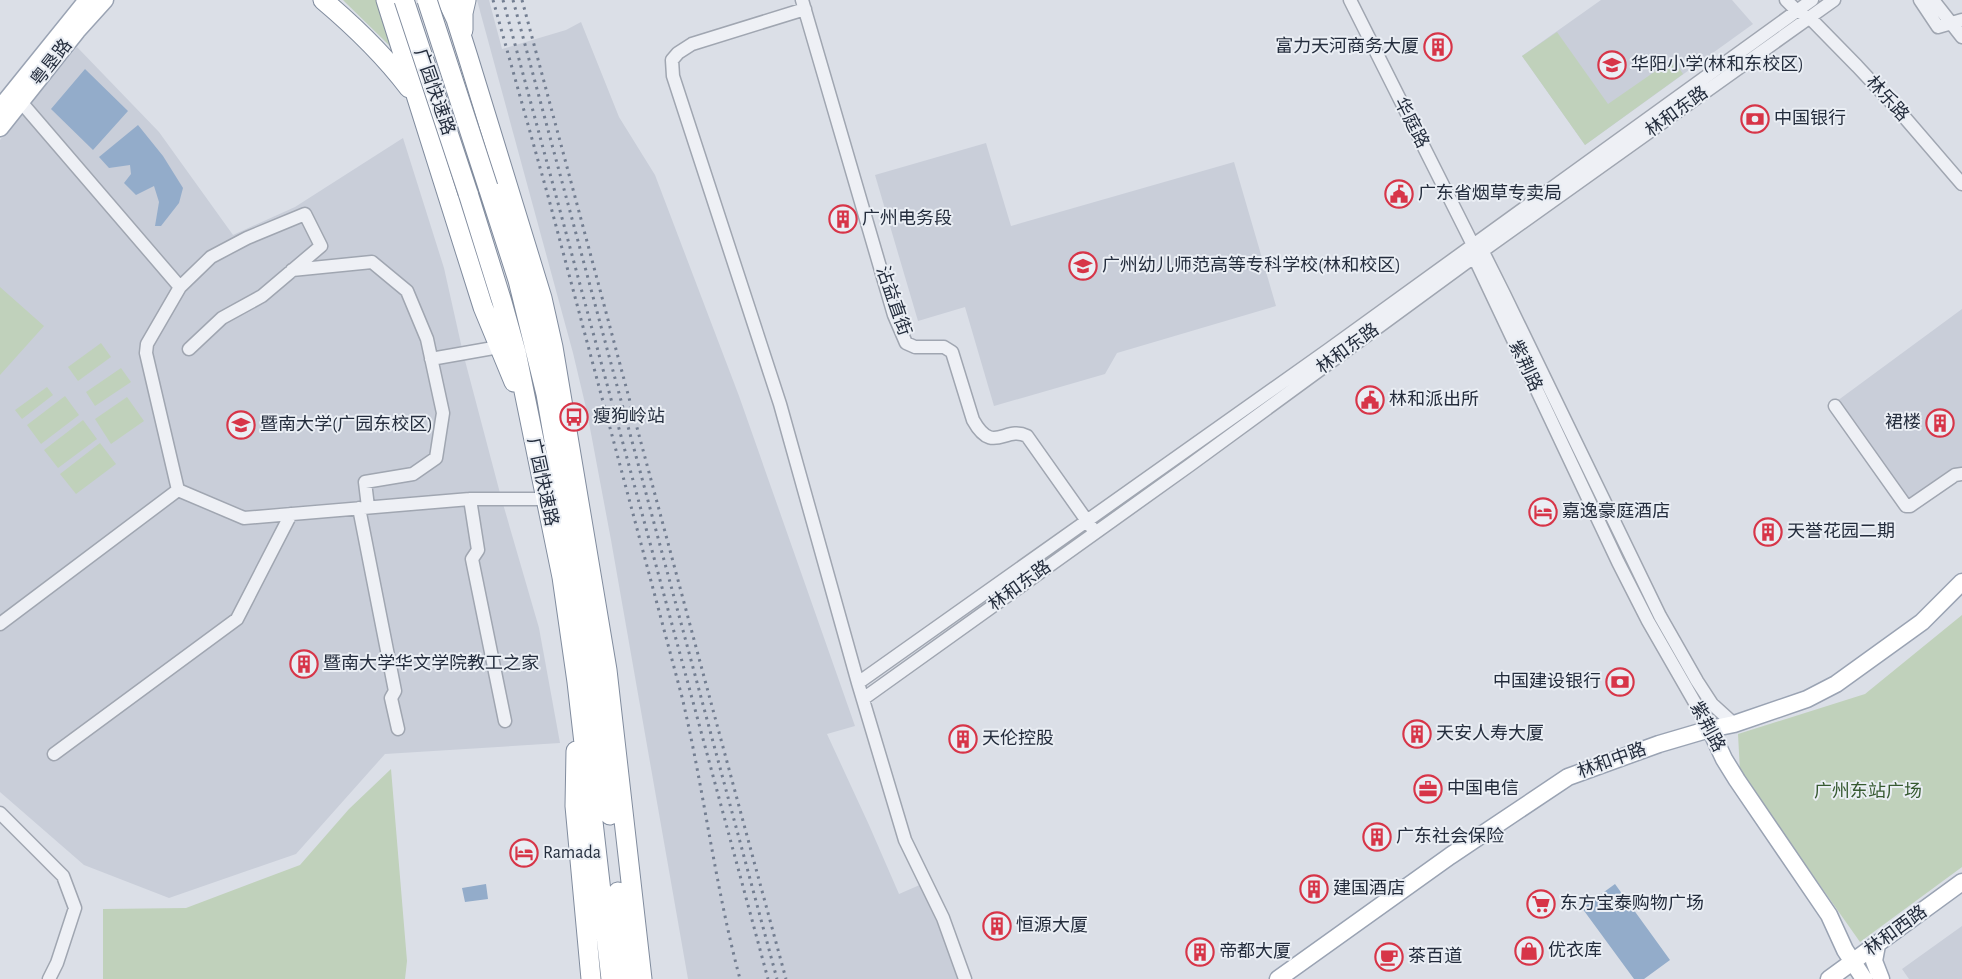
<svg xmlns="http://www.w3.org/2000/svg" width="1962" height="979" font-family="'Alegreya Sans','Noto Sans SC',sans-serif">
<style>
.built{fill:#c9ced9}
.green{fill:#c0d1bb}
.water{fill:#93acca}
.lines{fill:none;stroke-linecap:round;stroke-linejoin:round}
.minor-casing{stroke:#a0a6b1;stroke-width:15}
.major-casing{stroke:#9aa3b3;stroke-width:19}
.highway-casing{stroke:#818c9e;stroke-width:21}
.minor{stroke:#eef0f5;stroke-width:12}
.major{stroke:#fff;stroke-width:16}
.highway{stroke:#fff;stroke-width:19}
.rail{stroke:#737e91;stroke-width:3;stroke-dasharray:2.5 5;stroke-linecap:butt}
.highway-bridge-casing{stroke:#818c9e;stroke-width:21;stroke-linecap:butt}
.highway-bridge{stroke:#fff;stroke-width:19}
.labels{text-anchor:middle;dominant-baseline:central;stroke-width:4;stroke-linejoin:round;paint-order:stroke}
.poi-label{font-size:18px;fill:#242d3d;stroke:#eaeef4;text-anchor:start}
.street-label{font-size:18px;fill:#242d3d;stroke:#eaeef4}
.park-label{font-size:18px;fill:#375a31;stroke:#eaeef4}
</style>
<rect width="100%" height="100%" fill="#dbdfe7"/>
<!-- built -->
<path class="built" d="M477 0H489L502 49 566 30 581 22 619 117 655 175 739 396 855 726 827 734 869 825 899 894 922 884 959 979H688L611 540 587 412 573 353Z
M1601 0H1732L1753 24 1585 145 1522 56Z
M77 47 159 132 233 235 295 207 403 138 444 268 463 353 501 497 539 628 560 743 385 754 296 854 169 898 84 865 0 792V140Z
M986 143 1011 226 1234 162 1276 306 1117 353 1105 374 994 406 965 307 918 321 875 175Z
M1962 309V471L1909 504 1837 401Z
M1962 926V979H1909L1902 969Z"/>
<!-- green -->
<path class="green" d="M343 0H376L392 48 348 5Z
M1557 32 1608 104 1673 59 1683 74 1585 145 1522 56Z
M0 287 44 326 0 375Z
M101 343 111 357 78 381 68 367Z
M121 368 131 382 95 406 86 392Z
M47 387 53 395 22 419 15 410Z
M65 396 79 415 41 444 27 425Z
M127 397 144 421 111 444 95 419Z
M83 420 97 439 58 468 44 450Z
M100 443 116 464 76 494 60 474Z
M1962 615V867L1860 942 1740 772 1738 734 1865 694Z
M391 769 407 961 405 979H103V909L186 908 300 865 349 809Z"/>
<!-- water -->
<path class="water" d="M85 69 128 111 93 150 51 109Z
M138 125 163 156 183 188 179 203 161 226H155L159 202 154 186 136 195 124 183 131 174 130 165 109 168 99 157Z
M486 884 488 899 465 902 462 888Z
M1615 884 1670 960 1644 979H1634L1582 908Z"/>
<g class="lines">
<!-- minor casing -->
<g class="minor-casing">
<path id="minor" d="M802 0 894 315 906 343 915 347H944L952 352 973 420C993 456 1005 425 1027 436L1092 528
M1350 0 1473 245 1474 257 1618 562 1648 621 1710 729
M1786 0 1797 11 1809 17 1857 66 1900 112 1962 184
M1920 0 1938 27 1962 20
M1933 0 1962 37
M805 9 692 44 678 53 672 60 673 76 780 404 858 683 905 840 943 918 965 979
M1477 248 1483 252 1504 294 1660 616 1697 681 1712 704 1734 724
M292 270 372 262 407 291 427 339 443 413 436 458 413 474 365 482 368 507
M180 287 211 257 247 238 305 214 321 246 262 296 222 318 189 349
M431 359 499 347
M1835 406 1906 506H1910L1955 475 1962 474
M178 490 244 518 470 499H546
M470 499 478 550 472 559 505 721
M359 508 395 691 391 698 398 729
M0 624 178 490 146 353 147 344 180 287 21 102
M858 683 1328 350 1812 0
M863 699 1190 465 1474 257 1834 0
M54 754 237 619 291 514
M0 813 63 876 75 908 57 963 49 979"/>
</g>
<!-- major casing -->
<g class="major-casing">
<path id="major" d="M0 108 87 0
M0 128 77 31 105 0
M1710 729 1724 759 1737 780 1829 915 1845 950 1864 979
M1877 945 1874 961 1881 979
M1278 979 1450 856 1568 777 1659 744 1710 729 1734 724 1807 699 1836 684 1922 622 1962 582
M1829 979 1962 882"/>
</g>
<!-- highway casing -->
<g class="highway-casing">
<path id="highway" d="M323 0C355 27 384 55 409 88
M386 0 483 307 514 382
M447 0 456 19 468 57 542 298 553 347 607 670 642 979
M463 30V13L466 0
M488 187 518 280 546 394 587 628 610 815
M468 193 502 302 516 352 562 577 577 682 611 979
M576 751 575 806 591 979
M618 892 627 979"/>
</g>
<!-- minor -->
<use href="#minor" class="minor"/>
<!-- major -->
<use href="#major" class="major"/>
<!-- highway -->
<use href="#highway" class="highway"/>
<!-- rail -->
<path class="rail" d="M493 0 548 196 682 697C704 790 715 886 740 979
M503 0 768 979
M513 0 777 979
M522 0C610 326 697 653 786 979"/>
<!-- highway-bridge casing -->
<g class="highway-bridge-casing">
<path id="highway-bridge" d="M404 0 468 193
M427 0 488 187"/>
</g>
<!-- highway-bridge -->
<use href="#highway-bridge" class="highway-bridge"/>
</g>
<!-- icons -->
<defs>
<g id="building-ring" transform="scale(1.4375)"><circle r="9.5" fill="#eaeef4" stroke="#d73548" stroke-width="1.5"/><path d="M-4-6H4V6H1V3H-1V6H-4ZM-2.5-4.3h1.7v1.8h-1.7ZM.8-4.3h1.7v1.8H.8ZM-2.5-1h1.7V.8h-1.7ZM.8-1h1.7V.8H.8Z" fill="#d73548"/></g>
<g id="school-ring" transform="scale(1.4375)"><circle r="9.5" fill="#eaeef4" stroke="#d73548" stroke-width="1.5"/><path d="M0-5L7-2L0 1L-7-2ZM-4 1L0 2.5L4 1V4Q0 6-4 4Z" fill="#d73548"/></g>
<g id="bank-ring" transform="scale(1.4375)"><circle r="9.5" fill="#eaeef4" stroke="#d73548" stroke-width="1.5"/><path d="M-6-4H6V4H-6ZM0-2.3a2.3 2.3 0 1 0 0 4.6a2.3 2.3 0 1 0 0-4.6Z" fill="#d73548"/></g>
<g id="civic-ring" transform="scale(1.4375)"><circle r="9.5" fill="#eaeef4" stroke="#d73548" stroke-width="1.5"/><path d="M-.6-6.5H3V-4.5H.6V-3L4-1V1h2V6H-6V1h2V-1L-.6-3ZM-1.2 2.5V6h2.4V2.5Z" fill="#d73548"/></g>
<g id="bus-ring" transform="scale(1.4375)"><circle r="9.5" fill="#eaeef4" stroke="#d73548" stroke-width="1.5"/><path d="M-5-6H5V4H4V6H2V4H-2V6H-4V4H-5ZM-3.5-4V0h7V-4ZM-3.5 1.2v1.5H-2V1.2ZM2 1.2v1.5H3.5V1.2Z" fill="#d73548"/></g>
<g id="university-ring" transform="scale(1.4375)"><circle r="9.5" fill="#eaeef4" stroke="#d73548" stroke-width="1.5"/><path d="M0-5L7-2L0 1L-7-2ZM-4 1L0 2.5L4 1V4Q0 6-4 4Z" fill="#d73548"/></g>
<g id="hotel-ring" transform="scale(1.4375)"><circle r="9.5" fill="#eaeef4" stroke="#d73548" stroke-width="1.5"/><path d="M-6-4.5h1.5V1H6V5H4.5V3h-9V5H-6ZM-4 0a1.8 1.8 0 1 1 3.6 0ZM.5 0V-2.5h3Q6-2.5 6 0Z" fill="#d73548"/></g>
<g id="office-ring" transform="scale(1.4375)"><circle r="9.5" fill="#eaeef4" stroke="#d73548" stroke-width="1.5"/><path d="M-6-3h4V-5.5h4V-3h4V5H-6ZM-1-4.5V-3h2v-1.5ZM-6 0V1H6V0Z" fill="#d73548"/></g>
<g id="supermarket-ring" transform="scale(1.4375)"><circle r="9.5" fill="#eaeef4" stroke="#d73548" stroke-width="1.5"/><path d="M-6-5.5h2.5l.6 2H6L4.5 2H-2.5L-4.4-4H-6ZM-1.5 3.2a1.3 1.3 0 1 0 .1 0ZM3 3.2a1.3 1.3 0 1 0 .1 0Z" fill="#d73548"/></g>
<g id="shop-ring" transform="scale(1.4375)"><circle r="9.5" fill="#eaeef4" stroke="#d73548" stroke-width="1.5"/><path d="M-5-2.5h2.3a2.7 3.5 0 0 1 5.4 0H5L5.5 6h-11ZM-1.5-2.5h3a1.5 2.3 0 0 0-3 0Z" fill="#d73548"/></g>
<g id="cafe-ring" transform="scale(1.4375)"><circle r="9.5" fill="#eaeef4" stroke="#d73548" stroke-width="1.5"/><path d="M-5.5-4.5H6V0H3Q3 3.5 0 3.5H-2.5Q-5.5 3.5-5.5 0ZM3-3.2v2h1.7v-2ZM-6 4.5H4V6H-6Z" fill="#d73548"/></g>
</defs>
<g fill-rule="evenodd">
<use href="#building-ring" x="1438" y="47"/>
<use href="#school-ring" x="1612" y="65"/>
<use href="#bank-ring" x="1755" y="119"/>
<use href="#civic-ring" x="1399" y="194"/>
<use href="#building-ring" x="843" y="219"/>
<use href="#school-ring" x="1083" y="266"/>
<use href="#civic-ring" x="1370" y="400"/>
<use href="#bus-ring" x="574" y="417"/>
<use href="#building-ring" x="1940" y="423"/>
<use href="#university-ring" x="241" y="425"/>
<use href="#hotel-ring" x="1543" y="512"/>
<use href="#building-ring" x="1768" y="532"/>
<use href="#building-ring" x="304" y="664"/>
<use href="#bank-ring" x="1620" y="682"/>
<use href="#building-ring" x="1417" y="734"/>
<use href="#building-ring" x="963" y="739"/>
<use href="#office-ring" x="1428" y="789"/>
<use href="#building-ring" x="1377" y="837"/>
<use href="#hotel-ring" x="524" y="853"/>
<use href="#building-ring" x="1314" y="889"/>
<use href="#supermarket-ring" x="1541" y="904"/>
<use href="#building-ring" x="997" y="926"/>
<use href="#shop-ring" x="1529" y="951"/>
<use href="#building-ring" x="1200" y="952"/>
<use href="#cafe-ring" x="1389" y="957"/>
</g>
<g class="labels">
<!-- poi labels -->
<g class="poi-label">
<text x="1419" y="47" text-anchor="end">富力天河商务大厦</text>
<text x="1631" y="65">华阳小学(林和东校区)</text>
<text x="1774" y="119">中国银行</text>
<text x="1418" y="194">广东省烟草专卖局</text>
<text x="862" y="219">广州电务段</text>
<text x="1102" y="266">广州幼儿师范高等专科学校(林和校区)</text>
<text x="1389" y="400">林和派出所</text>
<text x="593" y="417">瘦狗岭站</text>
<text x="1921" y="423" text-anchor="end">裙楼</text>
<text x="260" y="425">暨南大学(广园东校区)</text>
<text x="1562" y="512">嘉逸豪庭酒店</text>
<text x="1787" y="532">天誉花园二期</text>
<text x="323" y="664">暨南大学华文学院教工之家</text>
<text x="1601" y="682" text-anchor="end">中国建设银行</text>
<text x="1436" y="734">天安人寿大厦</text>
<text x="982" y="739">天伦控股</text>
<text x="1447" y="789">中国电信</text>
<text x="1396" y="837">广东社会保险</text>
<text x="543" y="853">Ramada</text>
<text x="1333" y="889">建国酒店</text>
<text x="1560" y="904">东方宝泰购物广场</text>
<text x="1016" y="926">恒源大厦</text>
<text x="1548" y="951">优衣库</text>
<text x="1219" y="952">帝都大厦</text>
<text x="1408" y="957">茶百道</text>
</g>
<!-- street labels -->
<g class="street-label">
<text transform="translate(52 63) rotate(-52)">粤垦路</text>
<text transform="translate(434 92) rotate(71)">广园快速路</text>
<text transform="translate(1887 99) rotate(48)">林乐路</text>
<text transform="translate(1677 112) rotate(-36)">林和东路</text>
<text transform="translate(1411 123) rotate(63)">华庭路</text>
<text transform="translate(893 301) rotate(71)">沾益直街</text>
<text transform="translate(1348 349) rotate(-36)">林和东路</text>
<text transform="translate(1525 366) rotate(65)">紫荆路</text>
<text transform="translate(542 482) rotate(78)">广园快速路</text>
<text transform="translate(1020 586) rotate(-36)">林和东路</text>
<text transform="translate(1707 727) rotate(62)">紫荆路</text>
<text transform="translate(1612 761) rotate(-20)">林和中路</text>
<text transform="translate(1896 931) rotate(-36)">林和西路</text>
</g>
<!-- park labels -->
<g class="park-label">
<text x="1868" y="792">广州东站广场</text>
</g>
</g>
</svg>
